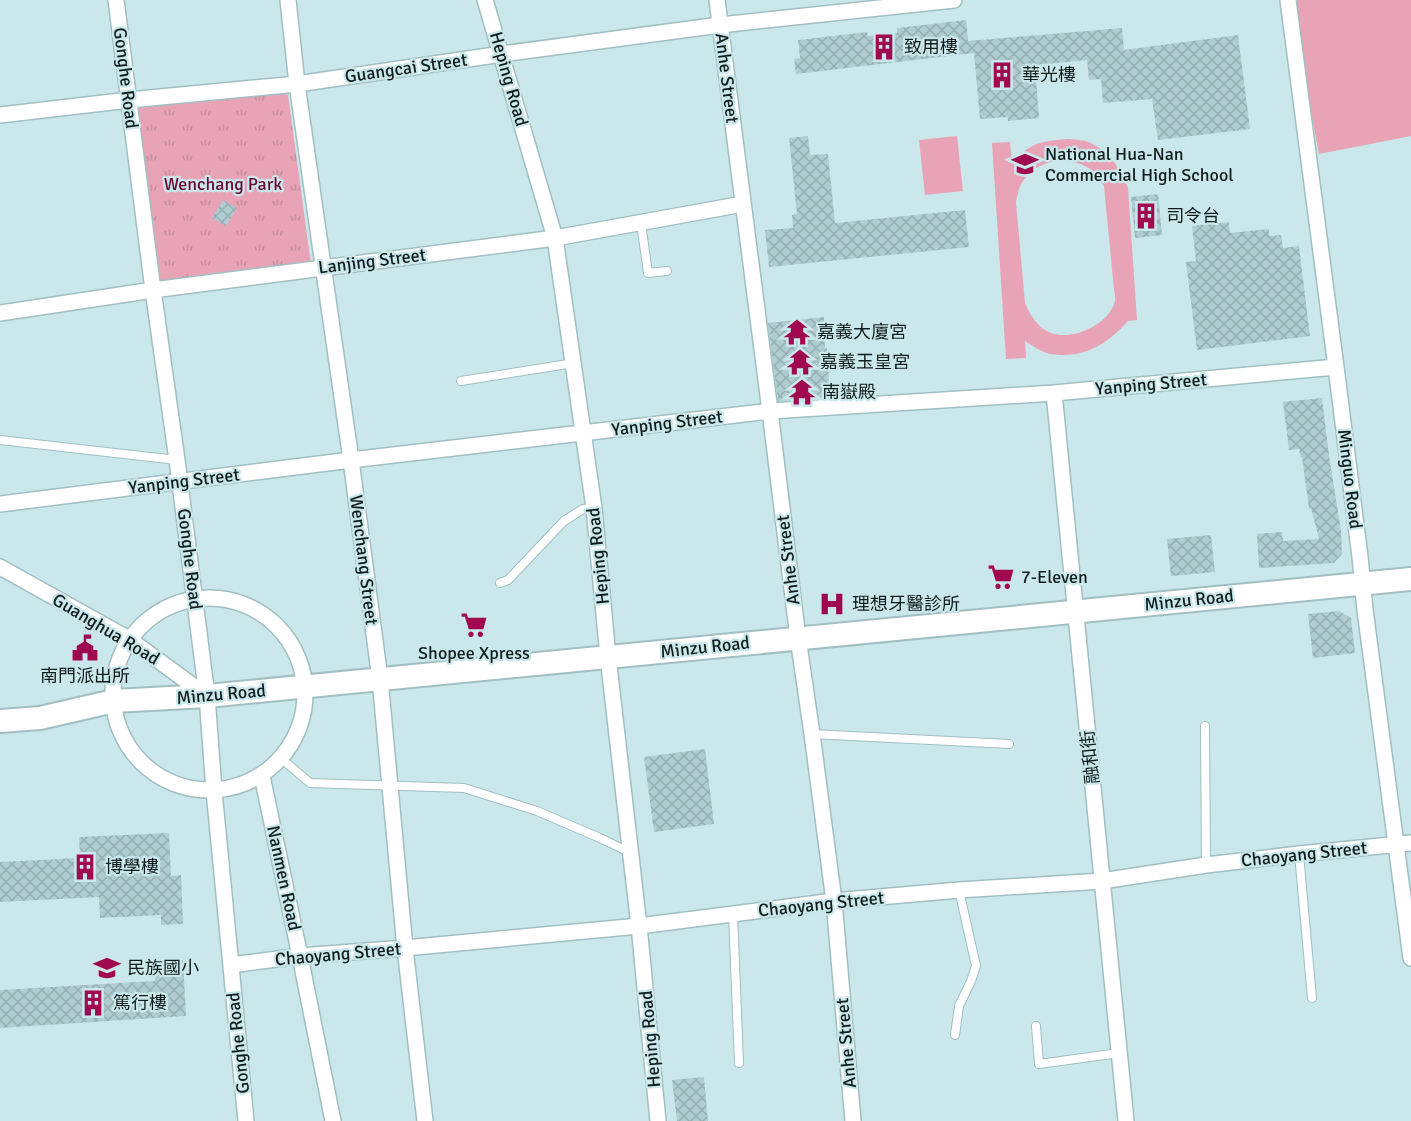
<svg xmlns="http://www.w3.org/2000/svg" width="1411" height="1121" font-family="Signika,'Noto Sans TC',sans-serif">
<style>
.green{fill:#e8a4b6;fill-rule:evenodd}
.park{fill:url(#park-tufts)}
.building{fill:url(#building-cross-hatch)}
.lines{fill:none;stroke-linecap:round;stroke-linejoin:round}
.service-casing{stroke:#a1bec1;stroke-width:10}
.minor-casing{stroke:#a1bec1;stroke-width:18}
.secondary-casing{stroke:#a1bec1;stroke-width:26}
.service{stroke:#fff;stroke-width:8}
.minor{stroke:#fff;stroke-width:15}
.secondary{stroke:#fff;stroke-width:22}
.labels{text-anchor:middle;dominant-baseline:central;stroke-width:4.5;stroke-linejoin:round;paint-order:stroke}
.poi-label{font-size:18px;fill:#111c1d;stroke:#cae8eb;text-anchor:start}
.street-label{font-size:18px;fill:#111c1d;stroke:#cae8eb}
.park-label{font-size:18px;fill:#6c0434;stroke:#cae8eb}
</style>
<defs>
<pattern id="park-tufts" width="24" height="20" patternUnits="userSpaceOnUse" patternTransform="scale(1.5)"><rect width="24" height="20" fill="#e8a4b6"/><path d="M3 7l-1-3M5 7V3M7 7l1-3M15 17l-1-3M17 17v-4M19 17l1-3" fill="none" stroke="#c68d9c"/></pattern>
<pattern id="building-cross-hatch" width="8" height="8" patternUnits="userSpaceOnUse" patternTransform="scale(1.5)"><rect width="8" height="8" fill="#afccd0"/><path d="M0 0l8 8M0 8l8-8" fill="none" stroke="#96afb2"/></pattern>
</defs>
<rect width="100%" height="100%" fill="#cae8eb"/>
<!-- green -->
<path class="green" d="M1290 0H1411V136L1319 154Z
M957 136 963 191 925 195 919 140Z
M1069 139C1075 140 1083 140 1088 142 1107 149 1122 170 1128 188L1137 320 1128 321C1107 345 1083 359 1050 354 1041 352 1033 346 1025 341L1026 358 1006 359 992 143 1010 142 1012 161C1033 142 1042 141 1069 139ZM1054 161C1077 161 1093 164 1104 186L1114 290C1115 294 1116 300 1114 304 1107 325 1072 341 1051 333 1038 328 1030 315 1025 303L1016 202C1017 197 1018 191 1020 187 1025 174 1040 164 1054 161Z"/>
<!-- park -->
<path class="park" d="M277 92 288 95 311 264 159 284 137 109 140 104Z"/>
<!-- building -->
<path class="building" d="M966 20 968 41 1122 28 1124 50 1238 35 1250 129 1158 140 1152 99 1103 103 1101 79 1089 80 1087 60 1035 65 1039 118 1008 121V117L980 119 974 53 796 74 794 59 800 58 798 40 867 32 868 36 897 33V28Z
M808 136 810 155 828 154 835 223 965 210 969 247 769 267 765 230 793 228 792 215 797 214 789 138Z
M1158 194 1162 235 1135 238 1131 197Z
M223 200 237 208 226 226 212 218Z
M1229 222 1230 233 1269 229V236L1281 235 1283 248 1299 246 1310 336 1197 350 1186 262 1196 261 1192 226Z
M824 317 825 348H827L830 397 778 401 768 323Z
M1322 398 1329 455 1341 531 1342 554 1334 563 1259 568 1257 534 1282 532 1283 541 1319 539 1311 508 1309 509 1302 457 1301 458 1299 449 1289 450 1283 402Z
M1211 535 1215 572 1171 576 1167 539Z
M1339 611 1351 618 1355 653 1313 658 1308 614Z
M705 749 714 824 654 832 644 757Z
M169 833 171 876 181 875 183 924 161 925V915L100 918 99 897 0 902V862L80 858 79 837Z
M183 960 186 1016 0 1028V990L155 981 154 962Z
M704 1077 708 1121H677L672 1080Z"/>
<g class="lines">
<!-- service casing -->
<g class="service-casing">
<path id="service" d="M641 223 648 273 667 271
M461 381 574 363
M0 440 177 460
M500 583 508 580 564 521 583 509 594 508
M1205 726 1206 865
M812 734 1009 744
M282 759 310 783 464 788 537 811 600 838 631 853
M1299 854 1312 998
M733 914 739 1063
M1036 1026 1039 1064 1119 1053
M955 1035 959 1006 971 981 976 966 959 890"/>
</g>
<!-- minor casing -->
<g class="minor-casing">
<path id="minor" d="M116 0 153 290 177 460 207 696 214 791 246 1121
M288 0 297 84 351 460 380 679 405 948 425 1121
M485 0 555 238 594 508 608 657 639 926 658 1121
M717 0 770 411 798 638 812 734 834 901 853 1121
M1288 0 1336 367 1360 557 1365 610 1411 958
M0 115 129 100 297 84 502 54 720 25 954 0
M0 313 153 290 555 238 743 204
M1054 393 1126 1121
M0 504 351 460 770 411 1054 393 1336 367
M0 567 129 639 207 696
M113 694a96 96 0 1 1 192 0a96 96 0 1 1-192 0Z
M262 776 300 956 333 1121
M231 965 300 956 405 948 639 926 834 901 959 890 1102 881 1206 865 1299 854 1411 843"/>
</g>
<!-- secondary casing -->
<g class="secondary-casing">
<path id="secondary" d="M0 721 40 718 114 701 207 696 1411 579"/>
</g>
<!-- service -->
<use href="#service" class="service"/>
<!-- minor -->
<use href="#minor" class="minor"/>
<!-- secondary -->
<use href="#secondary" class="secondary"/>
</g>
<!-- icons -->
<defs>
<g id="building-bare" transform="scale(2.07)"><path d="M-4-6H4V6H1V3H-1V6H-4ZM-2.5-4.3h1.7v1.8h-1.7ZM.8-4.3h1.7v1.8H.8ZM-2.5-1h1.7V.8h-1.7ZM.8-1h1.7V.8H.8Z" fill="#a0094f" stroke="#cae8eb" stroke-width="2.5" paint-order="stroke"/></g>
<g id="school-bare" transform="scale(2.07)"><path d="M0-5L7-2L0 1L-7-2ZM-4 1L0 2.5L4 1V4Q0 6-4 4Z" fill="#a0094f" stroke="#cae8eb" stroke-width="2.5" paint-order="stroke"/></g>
<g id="temple-bare" transform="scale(2.07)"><path d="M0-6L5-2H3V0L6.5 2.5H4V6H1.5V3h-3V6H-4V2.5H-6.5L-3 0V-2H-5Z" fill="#a0094f" stroke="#cae8eb" stroke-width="2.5" paint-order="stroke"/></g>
<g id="supermarket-bare" transform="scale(2.07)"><path d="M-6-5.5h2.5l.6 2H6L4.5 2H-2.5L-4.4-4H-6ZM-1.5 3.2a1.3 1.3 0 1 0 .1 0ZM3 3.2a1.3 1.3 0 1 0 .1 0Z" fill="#a0094f" stroke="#cae8eb" stroke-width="2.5" paint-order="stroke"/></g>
<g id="hospital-bare" transform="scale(2.07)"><path d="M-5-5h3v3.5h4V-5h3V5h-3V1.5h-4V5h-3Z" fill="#a0094f" stroke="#cae8eb" stroke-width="2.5" paint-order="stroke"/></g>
<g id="civic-bare" transform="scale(2.07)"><path d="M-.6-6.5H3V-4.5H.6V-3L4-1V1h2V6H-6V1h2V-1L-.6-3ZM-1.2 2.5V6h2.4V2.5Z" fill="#a0094f" stroke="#cae8eb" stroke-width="2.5" paint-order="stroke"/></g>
</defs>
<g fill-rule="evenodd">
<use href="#building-bare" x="884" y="47"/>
<use href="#building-bare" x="1002" y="75"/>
<use href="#school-bare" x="1025" y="164"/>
<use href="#building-bare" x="1146" y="216"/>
<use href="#temple-bare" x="797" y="332"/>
<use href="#temple-bare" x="800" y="362"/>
<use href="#temple-bare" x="802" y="392"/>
<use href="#supermarket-bare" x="1001" y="577"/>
<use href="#hospital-bare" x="832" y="604"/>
<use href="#supermarket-bare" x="474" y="625"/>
<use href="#civic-bare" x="85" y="648"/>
<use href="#building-bare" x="85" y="867"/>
<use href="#school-bare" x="107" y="968"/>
<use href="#building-bare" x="93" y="1003"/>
</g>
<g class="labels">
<!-- poi labels -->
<g class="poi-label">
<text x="904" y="47">致用樓</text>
<text x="1022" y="75">華光樓</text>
<text x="1045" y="154">National Hua-Nan<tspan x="1045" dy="21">Commercial High School</tspan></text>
<text x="1166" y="216">司令台</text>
<text x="817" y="332">嘉義大廈宮</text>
<text x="820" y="362">嘉義玉皇宮</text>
<text x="822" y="392">南嶽殿</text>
<text x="1021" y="577">7-Eleven</text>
<text x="852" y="604">理想牙醫診所</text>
<text x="474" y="653" text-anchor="middle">Shopee Xpress</text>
<text x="85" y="676" text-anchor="middle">南門派出所</text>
<text x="105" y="867">博學樓</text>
<text x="127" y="968">民族國小</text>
<text x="113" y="1003">篤行樓</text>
</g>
<!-- street labels -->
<g class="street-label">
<text transform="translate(406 68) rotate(-8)">Guangcai Street</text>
<text transform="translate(126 78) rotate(83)">Gonghe Road</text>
<text transform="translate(727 78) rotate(83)">Anhe Street</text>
<text transform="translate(509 79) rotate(74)">Heping Road</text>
<text transform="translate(372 261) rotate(-7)">Lanjing Street</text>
<text transform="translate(1151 384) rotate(-5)">Yanping Street</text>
<text transform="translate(667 423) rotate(-7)">Yanping Street</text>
<text transform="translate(1350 479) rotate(83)">Minguo Road</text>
<text transform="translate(184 481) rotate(-7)">Yanping Street</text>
<text transform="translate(598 556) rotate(-96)">Heping Road</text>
<text transform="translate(190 559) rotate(83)">Gonghe Road</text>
<text transform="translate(364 560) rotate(83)">Wenchang Street</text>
<text transform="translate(788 560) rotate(-97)">Anhe Street</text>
<text transform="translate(1189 600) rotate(-6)">Minzu Road</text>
<text transform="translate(106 629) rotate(31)">Guanghua Road</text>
<text transform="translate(705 647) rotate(-6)">Minzu Road</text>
<text transform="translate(221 694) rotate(-5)">Minzu Road</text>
<text transform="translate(1090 757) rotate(-96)">融和街</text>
<text transform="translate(1304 854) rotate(-6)">Chaoyang Street</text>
<text transform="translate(284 878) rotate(78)">Nanmen Road</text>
<text transform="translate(821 904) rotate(-6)">Chaoyang Street</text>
<text transform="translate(338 954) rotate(-5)">Chaoyang Street</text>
<text transform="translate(650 1039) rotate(-95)">Heping Road</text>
<text transform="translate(238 1043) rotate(-96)">Gonghe Road</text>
<text transform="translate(846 1043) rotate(-95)">Anhe Street</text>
</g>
<!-- park labels -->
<g class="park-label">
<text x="223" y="184">Wenchang Park</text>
</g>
</g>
</svg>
